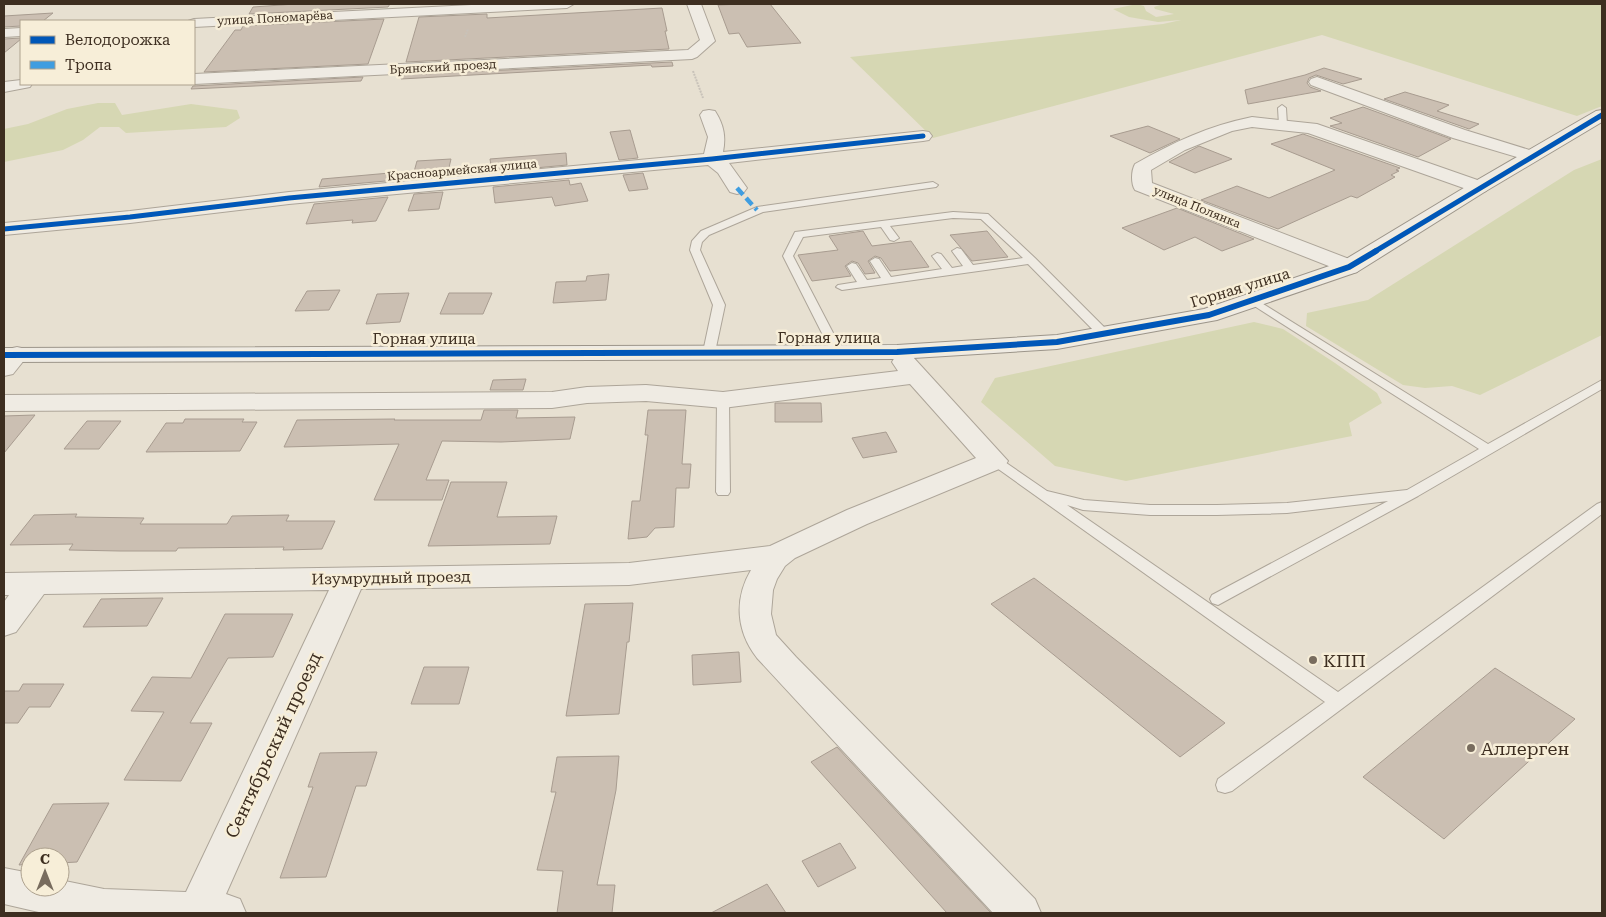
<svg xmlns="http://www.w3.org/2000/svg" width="1606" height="917" font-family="'Roboto Serif',serif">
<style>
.green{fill:#d6d7b3}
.building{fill:#cbbfb2;stroke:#a89c90}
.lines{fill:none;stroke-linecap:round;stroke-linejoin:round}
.lane-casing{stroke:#ada599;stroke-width:2}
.street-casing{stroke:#ada599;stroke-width:2}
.secondary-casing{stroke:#9c958a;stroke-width:2}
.path{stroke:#c8c2b9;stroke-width:2;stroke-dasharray:2 1;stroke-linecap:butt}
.lane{fill:#efebe3;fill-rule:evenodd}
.street{fill:#efebe3;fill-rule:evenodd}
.secondary{fill:#efebe3;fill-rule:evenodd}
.quiet{stroke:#3f9de0;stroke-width:4.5;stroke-dasharray:9 4.5;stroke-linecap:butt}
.cycleway-far1-casing{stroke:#f7eed8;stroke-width:7}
.cycleway-casing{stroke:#f7eed8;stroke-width:9}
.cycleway-far1{stroke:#0057b8;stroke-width:5}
.cycleway{stroke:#0057b8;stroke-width:6}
.poi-dot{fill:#786c5e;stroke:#f7eed8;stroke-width:2}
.labels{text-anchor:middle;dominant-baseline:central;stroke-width:5;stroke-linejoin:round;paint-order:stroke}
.far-street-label{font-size:12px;fill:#3d2e20;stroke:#f7eed8}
.street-label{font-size:15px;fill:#3d2e20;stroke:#f7eed8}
.near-poi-label{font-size:18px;fill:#3d2e20;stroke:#f7eed8;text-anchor:start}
.near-street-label{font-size:18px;fill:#3d2e20;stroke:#f7eed8}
</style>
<rect width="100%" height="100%" fill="#e7e0d1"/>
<!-- green -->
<path class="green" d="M1137 4 1144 6 1146 11 1156 17 1174 14 1155 9 1154 7 1160 5 1158 4H1602V106L1577 116 1322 35 933 138 850 57 1163 24 1181 20 1158 22 1129 17 1113 9Z
M98 103H115L122 115 191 104 237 110 240 118 226 127 126 133 119 127H100L83 140 63 150 4 162V129L28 124 67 109Z
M1602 159V335L1480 395 1452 386 1425 388 1403 385 1306 326 1307 313 1368 300 1574 170Z
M1254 322 1283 329 1335 363 1377 393 1382 403 1349 423 1352 436 1126 481 1055 466 981 402 995 378Z"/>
<!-- building -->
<path class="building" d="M295 4H390L388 7 249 14 253 7Z
M743 4H770L801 43 747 47 739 33 729 34 718 5Z
M662 8 667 31H665L669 49 406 62 419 17 487 14V18Z
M53 13 43 21H21V26L4 27V16Z
M384 19 368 64 204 72 235 30H241L243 26Z
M21 38V39L4 53V39Z
M672 62 673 66 652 67 651 65 401 79 402 75Z
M1324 68 1362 79 1343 84 1316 75 1309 78 1307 83 1310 87 1321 91 1248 104 1245 90 1305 75Z
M363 77 361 81 191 89 193 86Z
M1405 92 1449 105 1437 111 1479 124 1469 129 1384 99Z
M1363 107 1451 139 1418 157 1330 126 1342 123 1330 118Z
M1148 126 1180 139 1150 153 1110 136Z
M630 130 638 158 619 160 610 132Z
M1303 134 1400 168 1396 170 1399 171 1391 175 1395 177 1357 198 1351 196 1278 229 1201 200 1237 186 1269 198 1335 170 1271 144Z
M1199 146 1232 159 1195 173 1169 162Z
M566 153 567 165 492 172 490 159Z
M451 159 447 176 412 179 417 161Z
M401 172 397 180 319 187 322 179Z
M643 173 648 189 629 191 623 175Z
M569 180 570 185 581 183 588 201 555 206 552 197 495 203 493 187Z
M443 192 439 209 408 211 414 194Z
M388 197 376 221 352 223 353 220 306 224 314 204Z
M1177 208 1254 239 1222 251 1195 237 1164 250 1122 228Z
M863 231 872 246 911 241 929 267 890 271 881 258 875 256 868 261 875 273 865 274 858 263 852 261 845 266 851 276 812 281 798 255 838 250 829 236Z
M987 231 1008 257 972 261 950 235Z
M609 274 606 300 553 303 556 282 586 281 587 276Z
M340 290 329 310 295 311 307 291Z
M409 293 400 322 366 324 377 294Z
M449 293H492L483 314H440Z
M526 379 523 390H490L493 380Z
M775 403H821L822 422H775Z
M484 410H518L516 418 575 417 570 439 501 442 442 441 426 480H449L442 500H374L399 444 284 447 297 420 395 419 394 420H481Z
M648 410H686L682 464H691L689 488H676L674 527 655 528 647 537 628 539 632 501H640L648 435H645Z
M35 415 4 453V416Z
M185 419H244L242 422H257L240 451 146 452 166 423H183Z
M87 421H121L99 449H64Z
M886 432 897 452 863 458 852 438Z
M451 482H507L497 517 557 516 550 544 428 546Z
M77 514 75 517 144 518 140 524H227L232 516 289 515 286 521H335L322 549 283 550 284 547 178 548 176 551H120L69 550 73 544 10 545 34 515Z
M1034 578 1225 723 1180 757 991 604Z
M163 598 147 626 83 627 101 599Z
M633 603 629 642H627L619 714 566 716 585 604Z
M225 614H293L273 657 228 658 190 723H212L181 781 124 780 164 712 131 711 152 677 191 678Z
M739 652 741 682 693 685 692 655Z
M424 667H469L459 704H411Z
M1495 668 1575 719 1444 839 1363 777Z
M23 684H64L50 707H29L18 723H4V691H19Z
M837 747 991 913H947L811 762Z
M377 752 366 786H356L326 877 280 878 313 787H308L320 753Z
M619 756 616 790 597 885H615L612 913H557L563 871 537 870 556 792H551L557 757Z
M109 803 77 862 60 863V857H30V864L19 865 53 804Z
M840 843 856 868 818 887 802 861Z
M767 884 786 913H711Z"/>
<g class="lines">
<!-- lane casing -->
<g class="lane-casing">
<path id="lane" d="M1282 105 1286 108 1287 125 1283 128 1279 125 1278 108Z
M933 182 938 185 936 187 763 212 709 235 702 242 700 250 725 305 715 352 709 356 705 355 703 352 713 305 690 250 692 241 701 231 757 207Z
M953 212 988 214 1035 258 1108 331 1110 334 1108 337H1100L1028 264 842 290 836 287 838 285 857 282 847 266 852 263 856 264 867 280 881 278 870 261 875 258 879 259 891 277 942 269 932 256 937 253 941 254 952 268 963 266 952 251 957 248 961 249 973 265 1023 258 981 219 953 218 890 226 899 238 894 241 890 240 881 227 803 237 793 256 843 352 837 356 833 355 783 256 795 232Z
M1252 297 1488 444 1602 380V389L1418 496 1218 605 1212 603 1210 599 1212 595 1388 501 1287 513 1217 515H1150L1083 510 1067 505 1338 692 1597 504 1602 502V514L1232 791 1225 793 1218 791 1216 785 1218 779 1325 702 987 461 989 458H999L1047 491 1084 500 1150 505H1217L1287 503 1407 490 1479 449 1248 302 1246 300 1248 298Z
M723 396 729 400 730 492 728 495H718L716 492 717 400Z"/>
</g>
<!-- street casing -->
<g class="street-casing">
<path id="street" d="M491 4H574L567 8 194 27V21H188L194 19Z
M687 4H701L715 41 697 57 692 59 194 84V74L688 50 700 40Z
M21 28V36L4 37V29Z
M1317 77 1465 130 1536 152 1539 156 1536 160 1530 161 1453 138 1311 85 1309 82 1311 79Z
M21 80V84H32L30 87 4 92V82Z
M709 110 715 111C724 125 726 137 723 152L923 131 929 132 932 136 929 140 923 141 729 163 747 188 744 192 737 194 730 192 718 173 708 165 289 204 130 223 4 235V223L130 211 289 192 704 154 708 137 700 115 703 111Z
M1252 117 1317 124 1486 183 1489 187 1486 191 1479 193 1472 191 1308 133 1252 127 1232 131 1185 150 1151 170 1152 183 1357 262 1360 267 1357 272 1349 274 1135 190C1131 184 1131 171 1135 164 1174 142 1208 126 1252 117Z
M17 347 26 349 29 354 13 374 4 376V354L8 349Z
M904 355 913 357 1008 461 1004 467 867 524 795 558 785 566 777 579 773 590 771 614 776 635 796 657 1035 899 1041 913H993L757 658C736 631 734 599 751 570L629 585 361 589 226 894 240 899 246 913H43L4 904V868L30 873V887H60V880L104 889 186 892 329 590 44 594 16 632 4 636V602L9 595H4V573L629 563 770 546 847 510 976 458 910 384 723 408 646 401 587 403 552 408 4 411V395L552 392 587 387 646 385 723 392 898 371 892 362 895 357Z"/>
</g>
<!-- secondary casing -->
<g class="secondary-casing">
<path id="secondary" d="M1602 110V122L1486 191 1357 272 1217 320 1057 349 897 359 4 362V348L897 345 1057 335 1204 309 1341 262 1472 183 1596 111Z"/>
</g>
<!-- path -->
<path class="path" d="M465 37 468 29
M693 71 703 98"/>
<!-- lane -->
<use href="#lane" class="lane"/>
<!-- street -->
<use href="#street" class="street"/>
<!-- secondary -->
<use href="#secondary" class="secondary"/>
<!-- quiet -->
<path class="quiet" d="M737 188 757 210"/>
<!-- cycleway-far1 casing -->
<g class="cycleway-far1-casing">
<path id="cycleway-far1" d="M4 229 130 217 289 198 712 159 923 136
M1374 252 1602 115"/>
</g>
<!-- cycleway casing -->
<g class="cycleway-casing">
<path id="cycleway" d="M4 355 897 352 1057 342 1209 315 1349 267 1376 251"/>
</g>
<!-- cycleway-far1 -->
<use href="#cycleway-far1" class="cycleway-far1"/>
<!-- cycleway -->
<use href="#cycleway" class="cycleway"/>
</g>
<!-- markers -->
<g class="poi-dot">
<circle cx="1313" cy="660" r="5"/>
<circle cx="1471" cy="748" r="5"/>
</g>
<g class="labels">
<!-- far-street labels -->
<g class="far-street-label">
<text transform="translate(275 18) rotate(-3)">улица Пономарёва</text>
<text transform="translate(443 67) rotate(-3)">Брянский проезд</text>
<text transform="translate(462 170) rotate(-5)">Красноармейская улица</text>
<text transform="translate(1197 207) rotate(22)">улица Полянка</text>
</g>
<!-- street labels -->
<g class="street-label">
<text transform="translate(1240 288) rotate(-17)">Горная улица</text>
<text x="829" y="338">Горная улица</text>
<text x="424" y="339">Горная улица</text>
<text transform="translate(391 578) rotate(-1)">Изумрудный проезд</text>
</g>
<!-- near-poi labels -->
<g class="near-poi-label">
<text x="1323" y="660">КПП</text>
<text x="1481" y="748">Аллерген</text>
</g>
<!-- near-street labels -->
<g class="near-street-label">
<text transform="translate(273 745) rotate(-65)">Сентябрьский проезд</text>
</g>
</g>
<!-- border -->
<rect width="1606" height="917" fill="none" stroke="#3d2e20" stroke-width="10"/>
<!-- legend -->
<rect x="20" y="20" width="175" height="65" fill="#f7eed8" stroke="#ada18e"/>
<rect x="30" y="36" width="25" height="8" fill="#0057b8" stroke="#ada18e"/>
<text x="65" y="45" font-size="15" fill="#3d2e20">Велодорожка</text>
<rect x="30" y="61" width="25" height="8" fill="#3f9de0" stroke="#ada18e"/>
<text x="65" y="70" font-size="15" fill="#3d2e20">Тропа</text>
<!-- north arrow -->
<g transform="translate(45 872)"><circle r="24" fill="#f7eed8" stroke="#ada18e"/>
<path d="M0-4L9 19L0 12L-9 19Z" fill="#786c5e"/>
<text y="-8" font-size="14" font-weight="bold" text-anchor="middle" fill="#3d2e20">С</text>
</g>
</svg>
